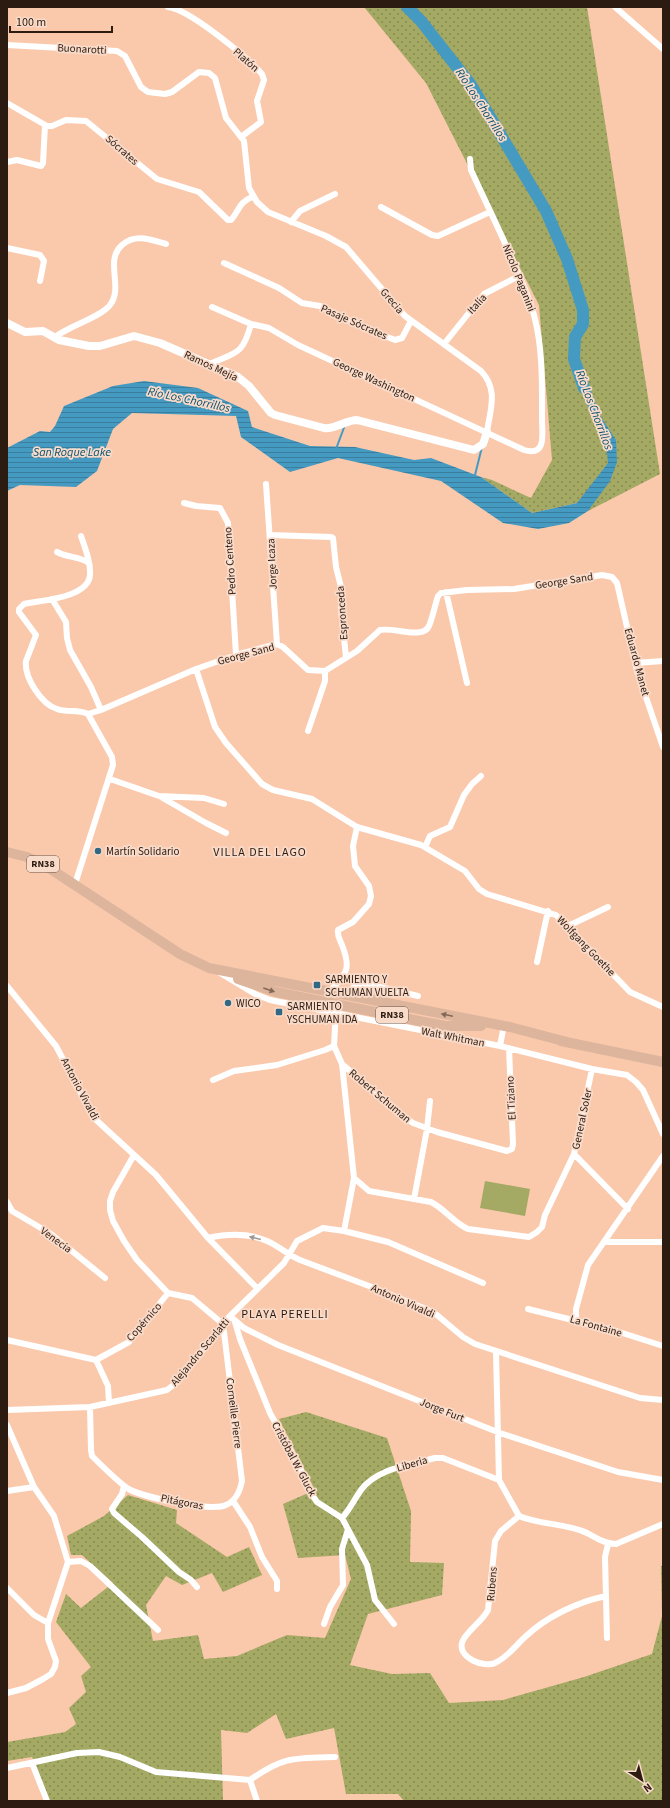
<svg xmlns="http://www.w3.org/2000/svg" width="670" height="1808" font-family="'Source Sans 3',sans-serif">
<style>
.grass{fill:url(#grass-dots)}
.green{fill:#a4a964}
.water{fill:url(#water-rules)}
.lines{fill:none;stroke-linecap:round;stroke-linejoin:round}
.stream{stroke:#459ac2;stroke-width:2}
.river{stroke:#459ac2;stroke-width:12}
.minor{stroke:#fff;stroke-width:6}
.tertiary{stroke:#fff;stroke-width:8}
.primary{stroke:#ddb59d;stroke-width:10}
.oneway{fill:#846856}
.oneway2{fill:#a09893}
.poi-dot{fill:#316883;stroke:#f9dbca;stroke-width:1.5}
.labels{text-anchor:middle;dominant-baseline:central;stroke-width:3.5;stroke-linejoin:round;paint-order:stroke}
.shield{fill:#f9dbca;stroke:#6a5548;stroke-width:1}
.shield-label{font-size:10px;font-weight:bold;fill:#2c1b10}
.street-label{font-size:11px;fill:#2c1b10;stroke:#f9dbca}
.poi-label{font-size:11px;fill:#2c1b10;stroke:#f9dbca;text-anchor:start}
.water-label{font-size:12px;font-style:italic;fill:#09506d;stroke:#f9dbca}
.neighbourhood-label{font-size:12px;letter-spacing:1px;fill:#2c1b10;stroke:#f9dbca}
</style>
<defs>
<pattern id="grass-dots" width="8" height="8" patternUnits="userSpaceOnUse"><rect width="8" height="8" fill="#a4a964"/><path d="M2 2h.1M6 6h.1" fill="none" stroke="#868951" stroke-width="1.8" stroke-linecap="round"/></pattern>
<pattern id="water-rules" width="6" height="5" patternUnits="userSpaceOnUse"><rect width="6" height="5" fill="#459ac2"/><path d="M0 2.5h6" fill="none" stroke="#3a7d9c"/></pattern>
</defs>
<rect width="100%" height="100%" fill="#fac9ac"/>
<!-- grass -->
<path class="grass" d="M364 7H587L660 474 588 511 577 503 532 513 481 477 492 480 531 498 552 460 539 305 426 83Z
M306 1412 387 1438 411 1511 410 1562 444 1563 442 1595 368 1614 350 1665 392 1674 430 1673 449 1703 503 1700 584 1677 652 1654 662 1616 661 1566H663V1801H404L398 1794H346L334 1728 286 1739 276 1714 247 1733 221 1730 223 1801H50L32 1757 7 1761V1742L65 1732 76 1724 69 1708 86 1692 81 1676 91 1667 56 1622 66 1594 81 1608 113 1583 82 1555H71L67 1536 104 1516 128 1495 177 1510 176 1523 227 1557 249 1547 262 1575 223 1592 212 1573 182 1585 166 1576 146 1605 153 1641 198 1635 204 1659 237 1656 287 1635 325 1638 351 1579 345 1555 298 1558 283 1504 315 1490 279 1419Z"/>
<!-- green -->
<path class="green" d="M485 1181 530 1189 525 1216 480 1208Z"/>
<!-- water -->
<path class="water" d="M584 371 599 414 616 440 617 462 610 481 588 511 569 523 538 529 503 523 441 481 338 458 290 472 241 437 236 416 132 413 113 429 97 471 76 487 20 485 7 491V448L40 431 50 432 55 426 64 406 113 386 144 381 198 388 248 411 252 427 310 446 355 447 414 460 431 458 481 477 532 513 577 503 608 463 607 453 575 374Z"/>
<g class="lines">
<!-- stream -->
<path class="stream" d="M336 449 345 425
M475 475 482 447"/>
<!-- river -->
<path class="river" d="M407 7 421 21 471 85 546 211 567 259 583 310V324L575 337 574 359 584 388"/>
<!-- minor -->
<path class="minor" d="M168 7C189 9 247 57 262 74L264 80 257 101 261 122 241 137
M615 7 663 49
M7 45 117 51 125 56 141 87 148 92 165 94 172 92 199 72 209 73 215 78 226 118 244 141 249 188 257 202 268 212 326 236 346 247 405 316 481 371C499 390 490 410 487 432
M7 103 47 126H52L66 120 86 121 157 179 199 192 228 220H231C240 210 238 203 252 197
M7 162 17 160 41 166 43 163 45 125
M381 207 432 235 438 236 490 212
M291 222 300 211 335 194
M7 248 40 255 44 261 40 281
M224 263 279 288 302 303 320 306 357 325 395 340 402 338 411 321
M212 307 251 324 269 328 298 345 524 450C547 457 542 434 542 419 542 386 543 352 535 319 531 301 523 285 516 268 502 235 486 203 471 170L470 159
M55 337C69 326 101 317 110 305 124 287 104 261 122 245 136 233 151 240 166 244
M444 344 484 294 519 276
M210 364C236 352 243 355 251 324
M266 484 277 644
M184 503 196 506 220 508 228 523 236 655
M270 535 331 537 333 538 336 567 342 591 341 610 346 657
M81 536C85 548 91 562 90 575 88 598 42 600 24 604L19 609V612L36 635 26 661C24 677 41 704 57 709 67 713 78 709 88 714
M57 552C68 558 79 556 89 563
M446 592 467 683
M52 599 66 622 67 638 70 650 91 687 101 710 88 714
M635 663 663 661
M196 669 215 727 226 743 262 784 273 790 312 799 357 827 421 845 465 871 479 889 487 894 556 915 630 992 663 1007
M101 710 196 669 236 655 277 644 283 647 308 670 325 671 357 651 380 630C394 627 423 640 429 626 433 616 435 605 438 596L441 593 467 590 514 589 602 575 612 577 617 583 637 671 663 747
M308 731 325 681V671
M110 779 159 796 204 798 224 804
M161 797 206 823 226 833
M425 847 430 836 450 827 464 795 472 784 481 776
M75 884 113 765 112 757 88 714
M568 926 608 907
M537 962 548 911
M220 973 255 994 270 1000 500 1046 592 1069 627 1075 636 1082 643 1090 663 1134
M7 986 56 1046 94 1118 156 1175 208 1238 257 1288
M329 992C346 974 352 970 342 945 340 940 337 936 338 930L353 922 369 904 371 896 369 886 355 866 353 846 357 827
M344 995 355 986 363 983 418 996
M336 1010 334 1046 342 1064 354 1178 344 1231
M500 1046 503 1030
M342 1064 401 1115 413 1123 437 1132 507 1151 512 1149 513 1144 509 1048
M213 1080 234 1071 277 1065 325 1050 334 1046
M574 1154 628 1209
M354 1178 369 1191 431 1202C445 1209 454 1223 468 1229L529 1237 537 1232 542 1227 545 1215 574 1154 592 1069
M414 1199 427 1129 430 1101
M7 1202 12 1211 51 1234 105 1278
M208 1238C226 1234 249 1233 267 1241 279 1246 288 1255 300 1260L369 1286 426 1309 437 1315 463 1337 475 1344 640 1398 663 1400
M604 1242H663
M528 1309 613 1330 663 1346
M230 1316 244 1328 278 1345 500 1433 618 1472 663 1480
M576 1320V1309L588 1265 663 1156
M235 1322 240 1339 270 1413 300 1468 310 1492 317 1502 342 1518 367 1565 375 1600 394 1624
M7 1340 96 1360 108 1386 109 1403
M496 1352 499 1480 519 1516 501 1531 495 1541 488 1610C483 1621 464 1633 462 1643 458 1658 484 1668 495 1663 508 1657 515 1646 525 1637 546 1617 577 1602 606 1596
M96 1360 129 1342 168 1293
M90 1407 91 1450 92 1456C103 1467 115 1479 127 1488 140 1497 212 1512 226 1505 236 1501 240 1491 242 1481L223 1324 192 1298 168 1293 137 1260 124 1241 113 1221 110 1210V1201L113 1192 134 1155
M7 1410 90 1407 167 1390 177 1382 230 1316 284 1263 297 1241 323 1228 344 1231 388 1242 483 1283
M7 1425 34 1487 54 1516 68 1562 48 1623V1639L56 1661 55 1667 51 1674 43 1679 26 1688 7 1693
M124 1486 122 1494 112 1509 114 1513 142 1537 179 1572 191 1580 197 1587
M7 1491 34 1487
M233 1501 250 1527 262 1557 277 1581V1589
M519 1516C540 1525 566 1523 587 1533 597 1538 605 1544 616 1544L663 1524
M342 1518C350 1509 354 1500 361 1490 377 1468 411 1465 435 1458H443L499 1480
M68 1562 81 1561 90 1566 158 1630
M7 1588 34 1615 48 1623
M324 1624 330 1607 343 1585 342 1549 348 1529
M607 1638 605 1557 608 1544
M32 1763 47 1801
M7 1768 77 1753 99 1752 120 1757 156 1772 250 1780
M250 1780C284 1756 295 1758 335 1757
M250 1780 257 1801"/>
<!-- tertiary -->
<path class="tertiary" d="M7 323 25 332 43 331 59 340 89 346H100L134 336 160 343 238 377 249 386 271 413 275 415 324 428C334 430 346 420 357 420L474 450 483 444 487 432"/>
<!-- primary -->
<path class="primary" d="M7 852 27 857 46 866 180 954 209 968 510 1027 567 1042
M238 979 276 992 424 1022 446 1026H481
M561 1041 663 1062"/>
</g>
<!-- one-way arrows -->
<defs><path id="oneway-solid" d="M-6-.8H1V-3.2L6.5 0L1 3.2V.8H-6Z"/></defs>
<g class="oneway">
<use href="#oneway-solid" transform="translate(269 990) rotate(19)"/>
<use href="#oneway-solid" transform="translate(447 1015) rotate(-168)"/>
</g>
<use class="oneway2" href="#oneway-solid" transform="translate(255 1238) rotate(-166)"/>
<!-- markers -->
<g class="poi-dot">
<circle cx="98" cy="851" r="4"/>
<rect x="313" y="981" width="8" height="8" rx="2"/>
<circle cx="228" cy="1003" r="4"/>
<rect x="275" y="1008" width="8" height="8" rx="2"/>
</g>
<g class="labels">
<!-- shield labels -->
<g class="shield">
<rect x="27" y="856" width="32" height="16" rx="3"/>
<rect x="376" y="1007" width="32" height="16" rx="3"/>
</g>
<g class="shield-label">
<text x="43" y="864">RN38</text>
<text x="392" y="1015">RN38</text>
</g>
<!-- street labels -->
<g class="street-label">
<text transform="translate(82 49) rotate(3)">Buonarotti</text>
<text transform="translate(246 60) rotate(41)">Platón</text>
<text transform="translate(122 150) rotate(41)">Sócrates</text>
<text transform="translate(519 278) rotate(68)">Nícolo Paganini</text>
<text transform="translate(392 301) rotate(49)">Grecia</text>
<text transform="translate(477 304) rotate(-47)">Italia</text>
<text transform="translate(354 322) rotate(24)">Pasaje Sócrates</text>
<text transform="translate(211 366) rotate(25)">Ramos Mejía</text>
<text transform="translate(374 380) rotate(25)">George Washington</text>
<text transform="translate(230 561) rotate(-94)">Pedro Centeno</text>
<text transform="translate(272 564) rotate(-93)">Jorge Icaza</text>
<text transform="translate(564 581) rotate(-9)">George Sand</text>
<text transform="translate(342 613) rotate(-94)">Espronceda</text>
<text transform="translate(246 654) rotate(-15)">George Sand</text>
<text transform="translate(637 662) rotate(75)">Eduardo Manet</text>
<text transform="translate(586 946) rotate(46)">Wolfgang Goethe</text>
<text transform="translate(453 1037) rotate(11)">Walt Whitman</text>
<text transform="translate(80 1089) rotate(62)">Antonio Vivaldi</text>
<text transform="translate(380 1096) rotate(40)">Robert Schuman</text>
<text transform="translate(511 1098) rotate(-93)">El Tiziano</text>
<text transform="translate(582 1119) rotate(-78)">General Soler</text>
<text transform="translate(56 1240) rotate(36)">Venecia</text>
<text transform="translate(403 1301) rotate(24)">Antonio Vivaldi</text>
<text transform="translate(144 1322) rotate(-49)">Copérnico</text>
<text transform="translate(596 1326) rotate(16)">La Fontaine</text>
<text transform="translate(200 1352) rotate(-50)">Alejandro Scarlatti</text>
<text transform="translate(442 1410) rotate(22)">Jorge Furt</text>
<text transform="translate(234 1413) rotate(83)">Corneille Pierre</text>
<text transform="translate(294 1459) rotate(62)">Cristóbal W. Gluck</text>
<text transform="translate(412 1464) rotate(-16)">Liberia</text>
<text transform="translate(182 1502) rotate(11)">Pitágoras</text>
<text transform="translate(492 1584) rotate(-85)">Rubens</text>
</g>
<!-- poi labels -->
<g class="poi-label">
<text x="106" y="851">Martín Solidario</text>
<text x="325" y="979">SARMIENTO Y<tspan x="325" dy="13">SCHUMAN VUELTA</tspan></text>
<text x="236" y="1003">WICO</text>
<text x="287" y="1006">SARMIENTO<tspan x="287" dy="13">YSCHUMAN IDA</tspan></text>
</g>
<!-- water labels -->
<g class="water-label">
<text transform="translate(481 105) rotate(57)">Río Los Chorrillos</text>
<text transform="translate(189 400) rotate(12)">Río Los Chorrillos</text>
<text transform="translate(594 410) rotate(69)">Río Los Chorrillos</text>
<text x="72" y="452">San Roque Lake</text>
</g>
<!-- neighbourhood labels -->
<g class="neighbourhood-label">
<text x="260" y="852">VILLA DEL LAGO</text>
<text x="285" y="1314">PLAYA PERELLI</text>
</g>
</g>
<!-- border -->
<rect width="670" height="1808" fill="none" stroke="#2c1b10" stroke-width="16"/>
<!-- north arrow -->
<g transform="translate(642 1780) rotate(144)" stroke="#f9dbca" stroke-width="3" paint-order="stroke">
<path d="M0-3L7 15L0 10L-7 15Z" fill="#2c1b10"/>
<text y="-6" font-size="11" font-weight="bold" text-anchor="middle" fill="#2c1b10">N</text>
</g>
<!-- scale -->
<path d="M10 26v6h102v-6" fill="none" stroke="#2c1b10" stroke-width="2"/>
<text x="16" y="26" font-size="12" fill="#2c1b10" stroke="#f9dbca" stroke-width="3" paint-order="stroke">100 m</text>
</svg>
